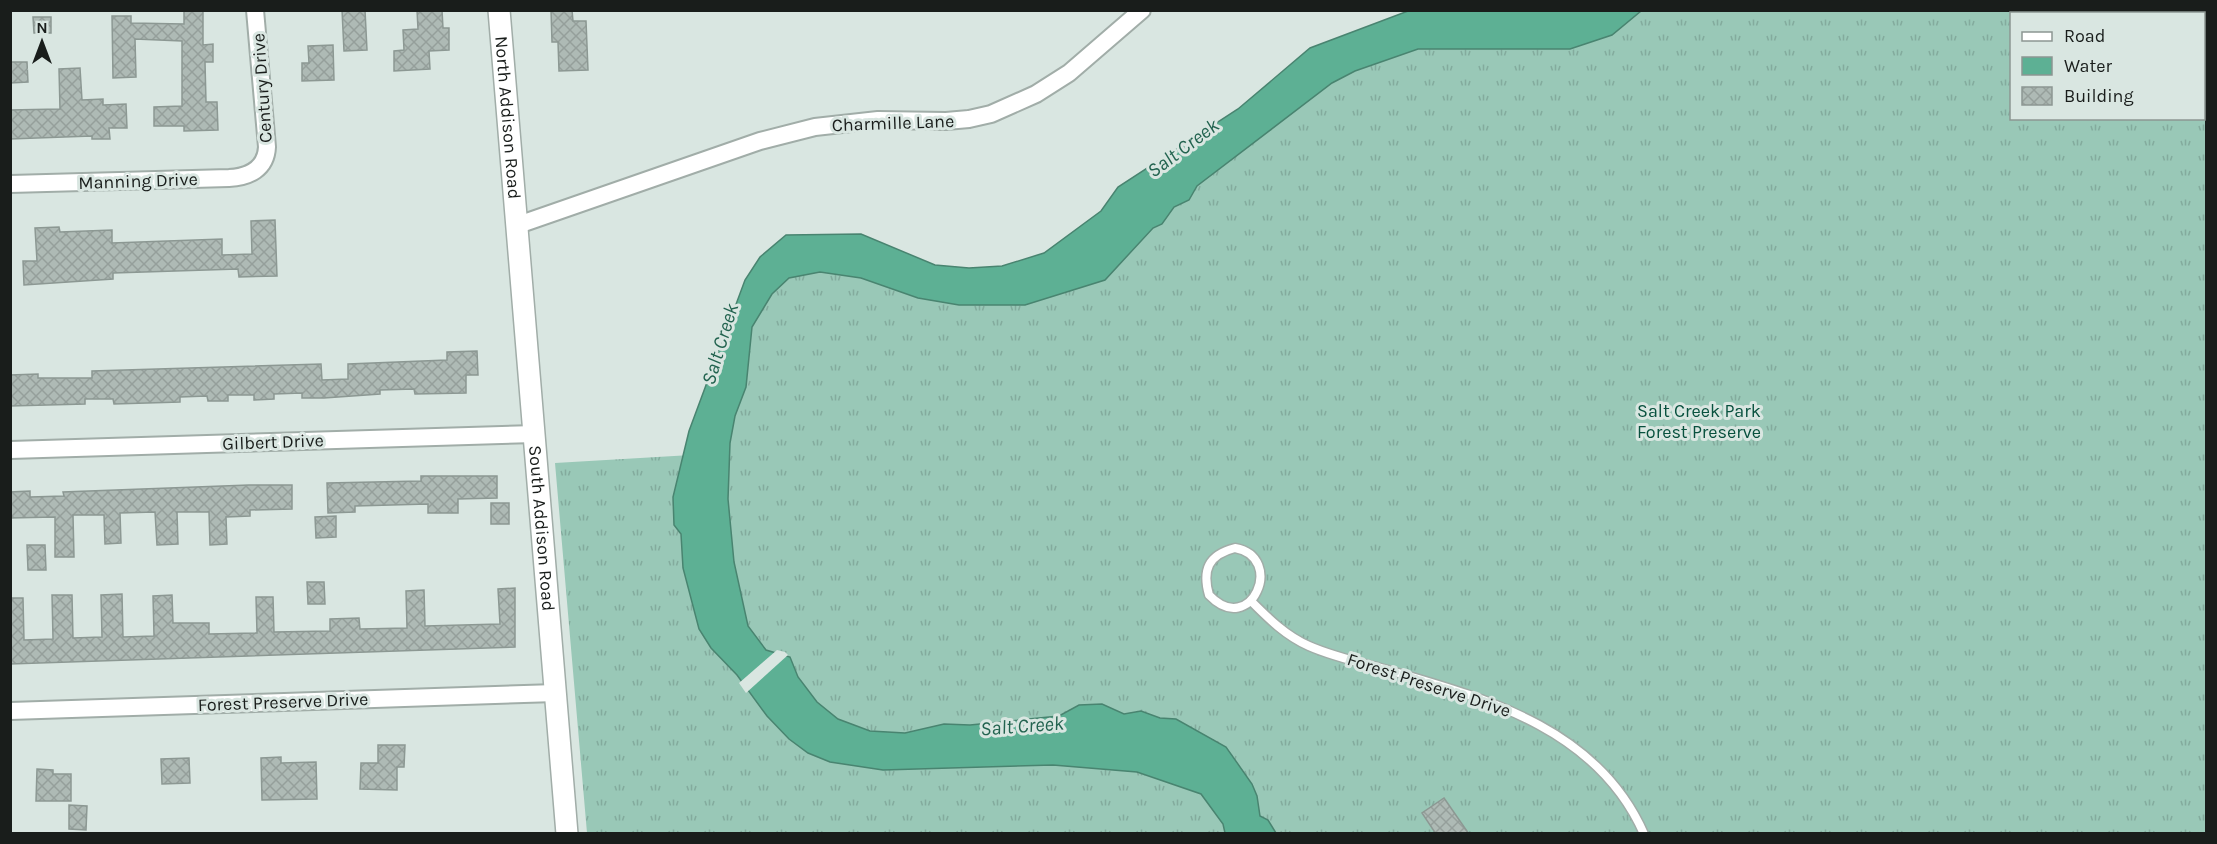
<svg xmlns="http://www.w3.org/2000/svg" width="2217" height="844" font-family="Karla,sans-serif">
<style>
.grass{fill:url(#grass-tufts);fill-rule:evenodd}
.water{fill:#5db094;stroke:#498470;stroke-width:1.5}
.pier{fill:#d9e6e1}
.building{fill:url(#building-cross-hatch);stroke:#8c9893;stroke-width:1.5}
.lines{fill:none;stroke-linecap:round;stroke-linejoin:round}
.service-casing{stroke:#a1ada8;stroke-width:11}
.minor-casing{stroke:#a1ada8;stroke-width:20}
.tertiary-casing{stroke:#a1ada8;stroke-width:24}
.service{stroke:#fff;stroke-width:8}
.minor{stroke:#fff;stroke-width:16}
.tertiary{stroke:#fff;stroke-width:21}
.labels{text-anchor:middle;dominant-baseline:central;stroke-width:6;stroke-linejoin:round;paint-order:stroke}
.street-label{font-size:18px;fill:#191d1b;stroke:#d9e6e1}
.park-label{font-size:18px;fill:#08513e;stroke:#d9e6e1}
.water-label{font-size:20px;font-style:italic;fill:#22634f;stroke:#d9e6e1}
</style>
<defs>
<pattern id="grass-tufts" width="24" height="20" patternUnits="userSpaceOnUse" patternTransform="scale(1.5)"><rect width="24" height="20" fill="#99c8b7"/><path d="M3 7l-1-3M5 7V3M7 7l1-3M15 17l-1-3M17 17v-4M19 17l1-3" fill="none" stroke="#83ab9d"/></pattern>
<pattern id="building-cross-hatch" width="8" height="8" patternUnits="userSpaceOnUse" patternTransform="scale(1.5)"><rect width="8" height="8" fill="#aebab5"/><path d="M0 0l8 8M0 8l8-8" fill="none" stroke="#959f9b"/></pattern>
</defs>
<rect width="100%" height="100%" fill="#d9e6e1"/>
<!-- grass -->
<path class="grass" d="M1602 10 2206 11V85L2205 86 2206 833H587L555 463 708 454 751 295 813 255 1008 288 1370 49ZM2012 14H2204V118H2012Z"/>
<!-- water -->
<path class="water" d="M1408 11H1641L1612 35 1570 49H1418L1355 71 1332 83 1197 186 1189 200 1174 207 1162 224 1153 228 1105 280 1025 305H959L918 298 861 278 820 272 789 278 772 294 752 327 746 387 735 416 730 443 728 499 734 562 748 626 766 650 790 657 798 677 817 702 838 719 870 731 905 733 944 724 970 725 1059 716 1079 705 1102 704 1124 714 1141 711 1160 718 1176 719 1226 747 1252 784 1257 796 1260 816 1268 820 1276 833H1225L1223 824 1201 794 1137 772 1053 765 883 770 830 762 808 753 789 739 767 716 737 675 711 648 699 629 683 568 681 534 674 525 673 497 689 431 745 280 760 257 786 235 861 234 935 265 969 268 1002 266 1044 253 1101 211 1118 187 1238 109 1310 48Z"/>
<!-- pier -->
<path class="pier" d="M777 650 785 652 788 655 746 693 739 683Z"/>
<!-- building -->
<path class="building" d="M184 10H203V45L213 44V62H205L206 102H217L218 130 184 131V126H154V107L182 106V41L135 39 136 77 113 78 112 16H131V23L184 24Z
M342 10H365L367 50 344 51Z
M417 10H442L443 28H449V50L429 51 430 69 394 71V51L404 50 403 30 418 29Z
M551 10H572L573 21H586L588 70 559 71 558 42H552Z
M33 17H51V33H34Z
M333 45 334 80 302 81V63H309L308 46Z
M10 62H27L28 82 10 83Z
M80 68 82 100 103 99V105L126 104 127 128H109L110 139H92V136L10 139V110L60 109 59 69Z
M275 220 277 276 239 277 238 269 113 273V279L24 285 23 261H37L35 228 59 227 60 232 112 230V243L222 239V255L252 254 251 221Z
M477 351 478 375H466V393L415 394 414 389 380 390V394L324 398H302V393L274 394V399L254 400V395H228V401H208L207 396 180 397V402L114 404 113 399H85V404L10 406V375L38 374V378H92V371L321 364 322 380 348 379V364L447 360V352Z
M421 476H497V498L458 499V513H428V504L355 506V512L328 513 327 483 421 481Z
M249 485H292V509L250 510V516L226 517 227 544 210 545 209 512H177L178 544 157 545 155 512 120 513 121 543 105 544 104 515H73L74 557H55V517L10 518V492L30 491V497L64 496 63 492Z
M491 503H509V524H491Z
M336 516V537L316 538 315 517Z
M27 545H45L46 570H28Z
M307 582H324L325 604H308Z
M515 588V647L10 664V598H23L24 640 53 639 52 595H72L73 638 102 637 101 595 122 594 123 637 154 636 153 596 172 595 173 623H209V634L257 633 256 597H273L274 632 330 631V619L359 618 360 629 407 628 406 591 424 590 425 626 500 624 498 589Z
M378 745H405L404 767H397V790L360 789 361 763H378Z
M281 757V763L316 762 317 799 262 800 261 758Z
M189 758 190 783 162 784 161 759Z
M37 769 53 770V774H71V801H36Z
M1444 798 1469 834H1436L1422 813Z
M69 805 87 806 86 830 69 829Z"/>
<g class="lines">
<!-- service casing -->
<g class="service-casing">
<path id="service" d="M1235 548C1286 557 1251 639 1209 595 1202 570 1208 555 1235 548Z
M1252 602C1269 619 1286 636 1309 646 1334 657 1362 663 1388 670 1488 699 1598 729 1644 834"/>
</g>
<!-- minor casing -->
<g class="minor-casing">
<path id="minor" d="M10 184 229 178C249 177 266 169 267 147L255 10
M518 225 760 141 815 127 878 120 946 121 969 119 991 114 1036 94 1069 73 1142 10
M10 450 535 434
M10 711 556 693"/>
</g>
<!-- tertiary casing -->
<g class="tertiary-casing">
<g id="tertiary">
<path id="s1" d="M499 10 567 834"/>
</g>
</g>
<!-- service -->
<use href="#service" class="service"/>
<!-- minor -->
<use href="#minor" class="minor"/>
<!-- tertiary -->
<use href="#tertiary" class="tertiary"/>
</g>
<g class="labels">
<!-- street labels -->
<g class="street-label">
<text transform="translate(262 88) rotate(-94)">Century Drive</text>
<text stroke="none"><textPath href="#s1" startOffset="108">North Addison Road</textPath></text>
<text transform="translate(893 123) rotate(-2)">Charmille Lane</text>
<text transform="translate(138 181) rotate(-2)">Manning Drive</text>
<text transform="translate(273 442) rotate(-2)">Gilbert Drive</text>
<text stroke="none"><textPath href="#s1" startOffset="520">South Addison Road</textPath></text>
<text transform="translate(1429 685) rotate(18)">Forest Preserve Drive</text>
<text transform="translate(283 702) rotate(-2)">Forest Preserve Drive</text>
</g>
<!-- park labels -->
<g class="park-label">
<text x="1699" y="411">Salt Creek Park<tspan x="1699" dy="21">Forest Preserve</tspan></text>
</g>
<!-- water labels -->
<g class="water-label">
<text transform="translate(1183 148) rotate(-37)">Salt Creek</text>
<text transform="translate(720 344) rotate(-73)">Salt Creek</text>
<text transform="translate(1022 726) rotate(-4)">Salt Creek</text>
</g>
</g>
<!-- border -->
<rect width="2217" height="844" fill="none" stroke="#191d1b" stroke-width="24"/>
<!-- legend -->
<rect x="2010" y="12" width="195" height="108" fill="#d9e6e1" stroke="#8c9692" stroke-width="1.5"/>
<rect x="2022" y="32" width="30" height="9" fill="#ffffff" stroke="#8c9692" stroke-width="1.5"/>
<text x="2064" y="42" font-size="18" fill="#191d1b">Road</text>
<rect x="2022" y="57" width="30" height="18" fill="#5db094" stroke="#8c9692" stroke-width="1.5"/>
<text x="2064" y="72" font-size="18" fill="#191d1b">Water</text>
<rect x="2022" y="87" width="30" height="18" fill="url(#building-cross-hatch)" stroke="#8c9692" stroke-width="1.5"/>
<text x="2064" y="102" font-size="18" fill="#191d1b">Building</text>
<!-- north arrow -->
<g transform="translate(42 42)" stroke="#d9e6e1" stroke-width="4.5" paint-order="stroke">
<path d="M0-4.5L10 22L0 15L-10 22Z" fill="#191d1b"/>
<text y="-9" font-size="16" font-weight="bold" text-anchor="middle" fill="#191d1b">N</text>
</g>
</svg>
